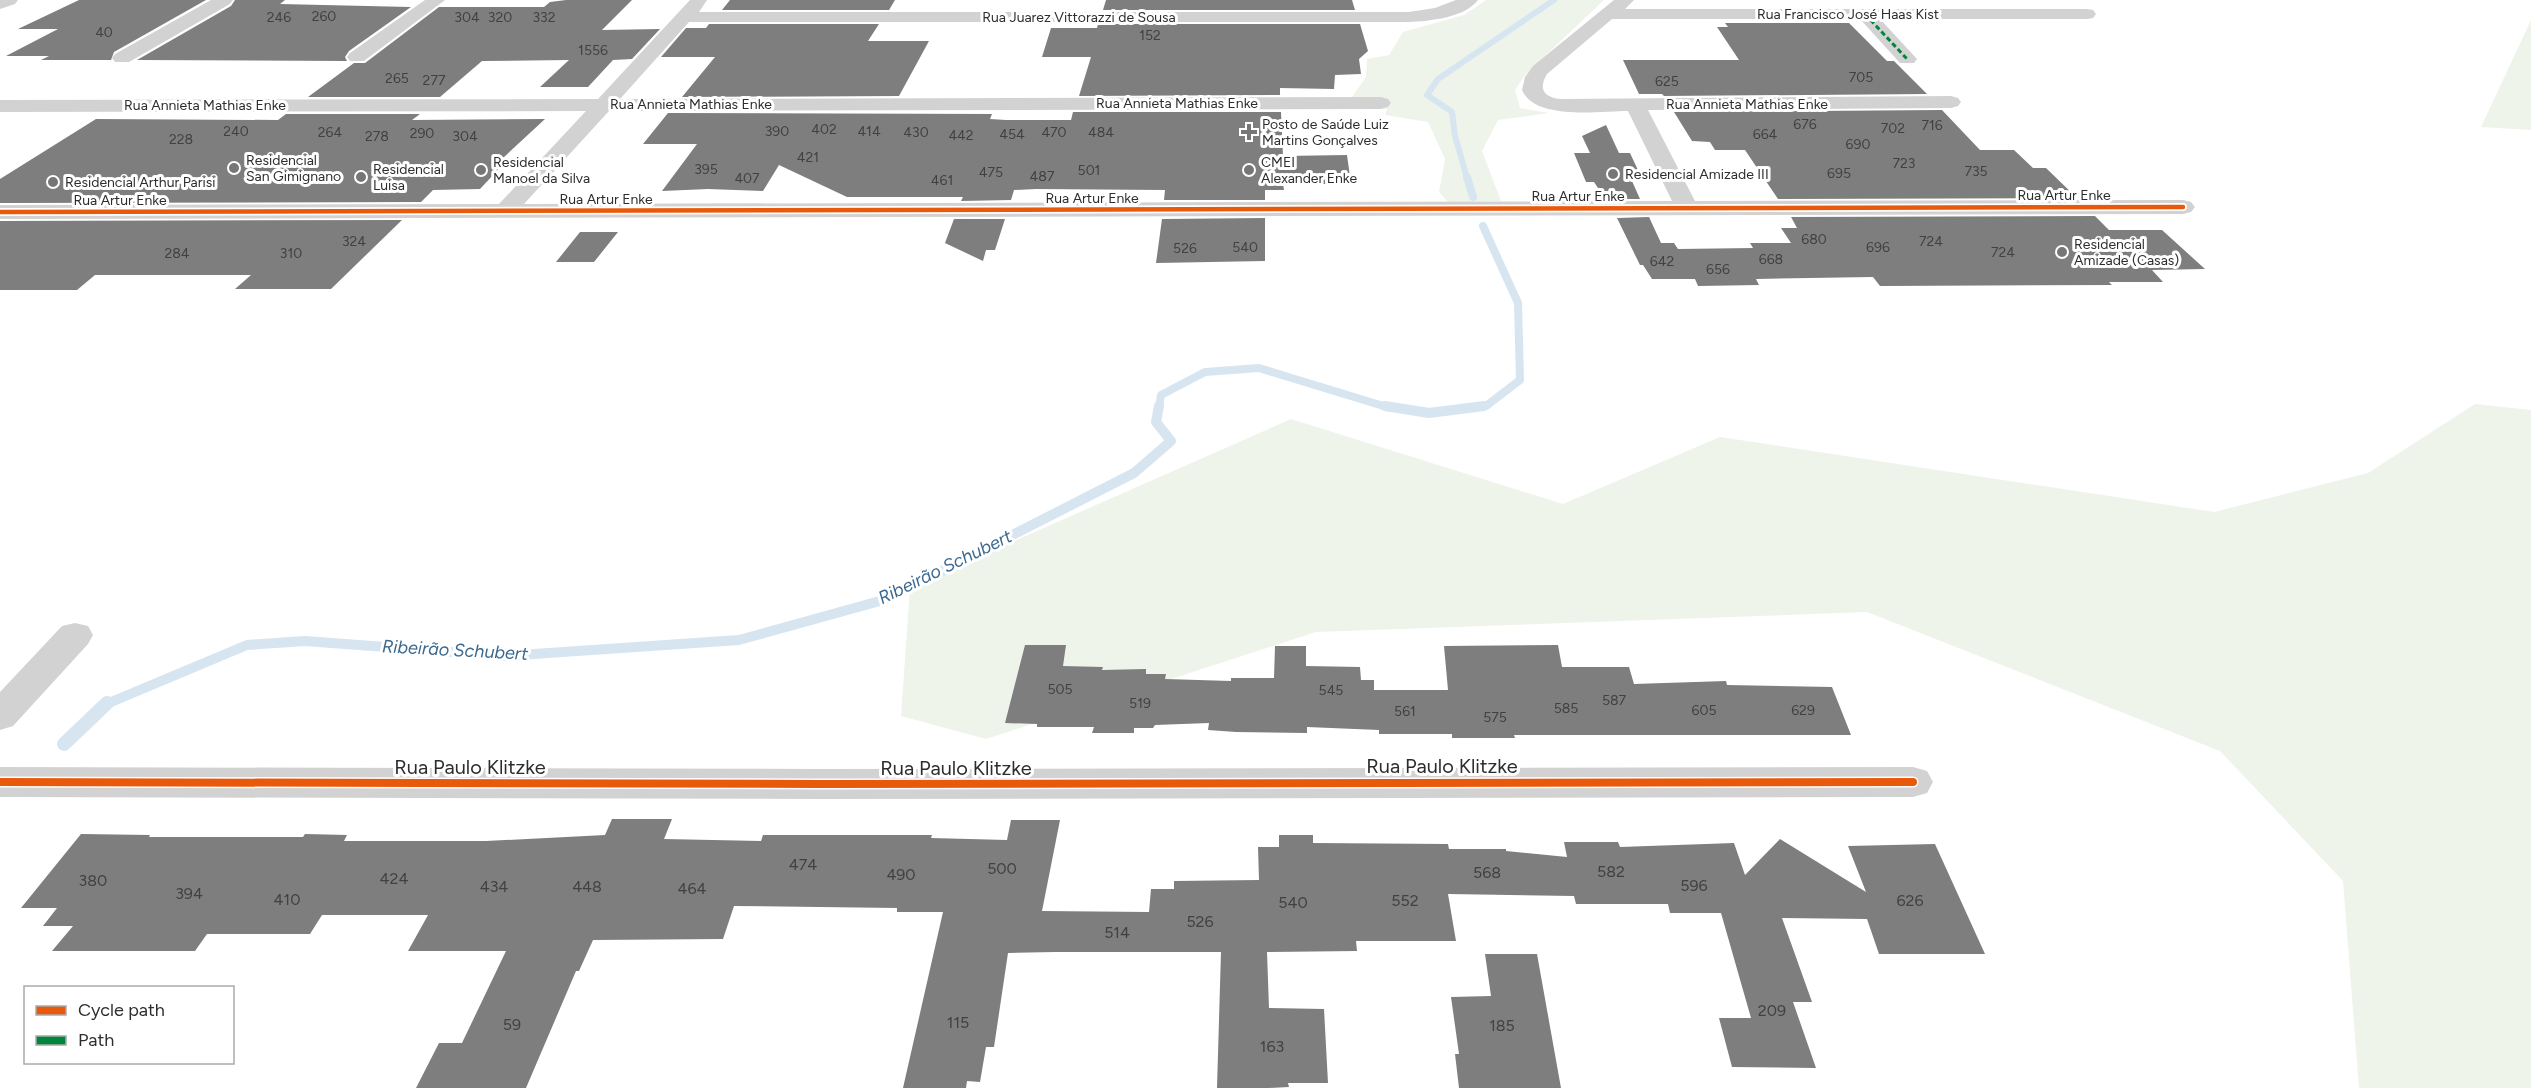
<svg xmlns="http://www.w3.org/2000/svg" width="2531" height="1088" font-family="Figtree,sans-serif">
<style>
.green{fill:#eff4eb}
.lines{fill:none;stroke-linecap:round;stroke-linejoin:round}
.stream-far3{stroke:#d7e5f1;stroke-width:6}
.stream-far2{stroke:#d7e5f1;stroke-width:8}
.stream-far1{stroke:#d7e5f1;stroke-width:10}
.stream{stroke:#d7e5f1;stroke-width:14}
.building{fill:#7e7e7e}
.minor{fill:#d2d2d2;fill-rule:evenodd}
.quiet{stroke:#00873e;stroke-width:3;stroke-dasharray:5 3;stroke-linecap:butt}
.cycleway-far1-casing{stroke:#fff;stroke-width:8}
.cycleway-casing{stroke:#fff;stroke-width:11}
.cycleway-far1{stroke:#e8590c;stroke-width:4.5}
.cycleway{stroke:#e8590c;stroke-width:8}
.poi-dot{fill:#767676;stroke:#fff;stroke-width:2}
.labels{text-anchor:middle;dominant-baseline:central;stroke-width:6;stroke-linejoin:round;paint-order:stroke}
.far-street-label{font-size:14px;fill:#2d2d2d;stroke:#fff}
.number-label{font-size:14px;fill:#414141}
.far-poi-label{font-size:14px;fill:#2d2d2d;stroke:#fff;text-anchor:start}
.near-number-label{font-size:16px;fill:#414141}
.water-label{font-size:18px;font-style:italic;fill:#3b698f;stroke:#fff}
.near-street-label{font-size:20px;fill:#2d2d2d;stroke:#fff}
</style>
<rect width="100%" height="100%" fill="#fff"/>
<!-- green -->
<path class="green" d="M1486 0H1604L1526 74 1515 90 1520 108 1549 113 1498 120 1482 151 1501 201 1448 202 1439 192 1445 159 1428 122 1385 115 1387 109 1350 100 1366 77 1367 59 1389 55 1403 32 1464 15Z
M2531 20V130L2481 127Z
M2475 404 2531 410V1088H2359L2343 881 2220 751 1867 612 1316 632 986 739 901 716 910 587 1291 419 1563 504 1720 437 2214 512 2368 473Z"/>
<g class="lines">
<!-- stream-far3 -->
<path class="stream-far3" d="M1467 178 1455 136 1452 112 1427 95 1438 79 1554 0"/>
<!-- stream-far2 -->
<path class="stream-far2" d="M1467 177 1473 197
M1159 408 1161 395 1205 372 1259 368 1390 408
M1471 408 1486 406 1520 380 1518 303 1483 226"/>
<!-- stream-far1 -->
<path class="stream-far1" d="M1385 406 1429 413 1484 406
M104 705 247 645 305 641 506 656 739 640 887 599 1134 473 1171 441 1156 422 1159 406"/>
<!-- stream -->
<path class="stream" d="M64 744 107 703"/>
</g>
<!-- building -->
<path class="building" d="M79 0H206L114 52 111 60H41L49 56H6L58 29H18Z
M235 0H285L280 4 411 7 349 51 345 57 347 61 137 60 231 6Z
M566 0H632L602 30 660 29 632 59 613 60 588 87H540L569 60 482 61 440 97H308L354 63H365L439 7H544L550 2Z
M730 0H895L889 10H722Z
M1106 0H1352L1355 10H1103Z
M1725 23H1849L1887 61H1894L1927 94 1664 96 1662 94H1639L1623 60H1739L1717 27H1728Z
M709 24H879L868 41H929L899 96 682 97 715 57H661L686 28H706Z
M1098 24H1360L1368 51 1359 59 1361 74 1335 75 1334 89 1280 88V95L1079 96 1091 57H1042L1051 28H1097Z
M1942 110 1980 150H2014L2033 168H2046L2077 198 1778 199 1745 150H1715L1710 142 1692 141 1674 112Z
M1073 112H1281L1283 156 1347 155 1351 184H1283L1284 190H1265V200H1164L1165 190 1036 189 1014 190 1011 200 961 201 963 197H847L779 165 763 191 708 189 662 191 697 144H643L668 113 992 114 990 119 1006 120H1071Z
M286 114H420L412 120 545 119 503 158H509L480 189 433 190 421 202 0 203V179L96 119 278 120Z
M1606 125 1619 153H1630L1643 181H1632L1640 199H1610L1606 191H1600L1594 182H1586L1574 153H1590L1582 136Z
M2095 216 2109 230H2162L2205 269 2152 270 2163 282H2109L2112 285 1880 286 1873 277 1756 279 1759 285 1698 286 1695 279H1652L1643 265H1640L1617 218 1649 217 1661 243H1674L1678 249 1753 248 1750 243H1791L1781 228H1797L1791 217Z
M1265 218V261L1156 263 1162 219Z
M954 219H1005L995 250H986L983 261 945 243Z
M402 220 331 289H235L251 275H95L77 290H0V221Z
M580 232H618L594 262H556Z
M1025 645H1066L1063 666 1103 667 1102 670 1146 669V674H1166L1165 679 1231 681V678H1274L1275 646H1306V666L1360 667 1361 680H1374V690H1448L1444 646 1558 645 1562 667H1629L1634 684 1726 681 1727 685 1832 687 1851 735H1514L1515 738H1452V734H1379V730L1307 727V733L1236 732 1208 730 1209 723 1155 725 1153 728H1134V733H1092L1094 727H1037V724L1005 723Z
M612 819H672L664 839 761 841 763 835H932L931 838 1007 840 1011 820H1060L1042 911 1149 912 1151 889H1174V881L1259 880 1258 847H1279V835H1313V843L1448 844 1449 849H1506V851L1567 857 1564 842H1618L1620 847 1734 843 1745 875 1780 839 1866 892 1848 846 1935 844 1985 954H1879L1867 919 1782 918 1812 1002H1793L1816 1068 1732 1067 1719 1018H1751L1721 913H1670L1668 904H1576L1574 896 1448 894 1456 941H1356L1357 951 1267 952 1269 1008 1324 1009 1328 1083H1288L1289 1087 1268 1088H1217L1221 952H1055L1008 953 994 1047H986L980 1082 967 1081 966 1088H903L943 912H897V908L734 906 723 939 593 940 579 971H576L526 1088H416L439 1043H462L506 951H408L428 915H322L310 934H207L195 951H52L73 926H43L57 908H21L81 834 150 835 149 837H303L305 834 347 835 344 841H486L605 835Z
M1485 954H1537L1561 1088H1459L1455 1054H1459L1451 997 1491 996Z"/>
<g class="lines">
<!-- minor -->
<path class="minor" d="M0 0H18L15 4 0 9Z
M211 0H233L230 4 129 62H115L112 58 115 54Z
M425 0H445L364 61H350L347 57 350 53Z
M690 0H707L699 12H1409L1435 8 1456 0H1478C1464 18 1430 21 1409 22H689L620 99 1381 97 1388 99 1391 103 1388 107 1381 109 609 111 524 204 1672 201 1628 111C1600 111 1535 121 1522 90L1525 77 1533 66 1614 0H1634L1625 9H2087L2093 10 2096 14 2093 18 2087 19H1880L1917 59 1914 63H1900L1860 19H1612L1547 74C1538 89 1544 97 1560 99L1951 96 1958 98 1961 102 1958 106 1951 108 1648 110 1695 201 2183 200 2191 202 2195 207 2191 212 2183 214 0 219V205L499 204 586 111 0 112V100L598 99Z
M75 623 88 626 93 635 88 644 13 726 0 730V692L62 626Z
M0 767 819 769 1913 767 1927 771 1933 782 1927 793 1913 797 819 799 0 797Z"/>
<!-- quiet -->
<path class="quiet" d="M1865 14 1907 59"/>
<!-- cycleway-far1 casing -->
<g class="cycleway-far1-casing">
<path id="cycleway-far1" d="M0 212 2183 207"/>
</g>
<!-- cycleway casing -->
<g class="cycleway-casing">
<path id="cycleway" d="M0 782 819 784 1913 782"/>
</g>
<!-- cycleway-far1 -->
<use href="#cycleway-far1" class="cycleway-far1"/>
<!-- cycleway -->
<use href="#cycleway" class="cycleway"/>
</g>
<!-- markers -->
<g class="poi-dot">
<path d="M1246 123h6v6h6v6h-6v6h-6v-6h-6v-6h6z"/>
<circle cx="234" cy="168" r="6"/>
<circle cx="481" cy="170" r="6"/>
<circle cx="1249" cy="170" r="6"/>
<circle cx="1613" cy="174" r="6"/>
<circle cx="361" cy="177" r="6"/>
<circle cx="53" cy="182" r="6"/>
<circle cx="2062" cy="252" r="6"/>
</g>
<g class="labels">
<!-- far-street labels -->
<g class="far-street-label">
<text x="1848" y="14">Rua Francisco José Haas Kist</text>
<text x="1079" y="17">Rua Juarez Vittorazzi de Sousa</text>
<text x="1177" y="103">Rua Annieta Mathias Enke</text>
<text x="691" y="104">Rua Annieta Mathias Enke</text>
<text x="1747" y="104">Rua Annieta Mathias Enke</text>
<text x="205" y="105">Rua Annieta Mathias Enke</text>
<text x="2064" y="195">Rua Artur Enke</text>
<text x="1578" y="196">Rua Artur Enke</text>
<text x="1092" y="198">Rua Artur Enke</text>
<text x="606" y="199">Rua Artur Enke</text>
<text x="120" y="200">Rua Artur Enke</text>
</g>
<!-- number labels -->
<g class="number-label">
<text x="324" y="16">260</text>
<text x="279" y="17">246</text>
<text x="467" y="17">304</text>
<text x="500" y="17">320</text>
<text x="544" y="17">332</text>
<text x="104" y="32">40</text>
<text x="1150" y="35">152</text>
<text x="593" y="50">1556</text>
<text x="1861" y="77">705</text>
<text x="397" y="78">265</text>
<text x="434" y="80">277</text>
<text x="1667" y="81">625</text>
<text x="1805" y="124">676</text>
<text x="1932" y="125">716</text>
<text x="1893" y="128">702</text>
<text x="824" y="129">402</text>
<text x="236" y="131">240</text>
<text x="777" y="131">390</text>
<text x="869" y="131">414</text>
<text x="330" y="132">264</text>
<text x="916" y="132">430</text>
<text x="1054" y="132">470</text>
<text x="1101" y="132">484</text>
<text x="422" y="133">290</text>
<text x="1012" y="134">454</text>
<text x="1765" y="134">664</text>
<text x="961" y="135">442</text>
<text x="377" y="136">278</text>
<text x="465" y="136">304</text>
<text x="181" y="139">228</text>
<text x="1858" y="144">690</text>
<text x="808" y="157">421</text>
<text x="1904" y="163">723</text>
<text x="706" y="169">395</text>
<text x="1089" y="170">501</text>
<text x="1976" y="171">735</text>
<text x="991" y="172">475</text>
<text x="1839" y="173">695</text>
<text x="1042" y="176">487</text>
<text x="747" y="178">407</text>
<text x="942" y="180">461</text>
<text x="1814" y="239">680</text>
<text x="354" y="241">324</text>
<text x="1931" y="241">724</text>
<text x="1245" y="247">540</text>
<text x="1878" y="247">696</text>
<text x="1185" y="248">526</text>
<text x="2003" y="252">724</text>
<text x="177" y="253">284</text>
<text x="291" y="253">310</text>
<text x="1771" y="259">668</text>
<text x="1662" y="261">642</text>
<text x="1718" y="269">656</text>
<text x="1060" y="689">505</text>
<text x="1331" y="690">545</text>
<text x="1614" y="700">587</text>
<text x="1140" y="703">519</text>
<text x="1566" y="708">585</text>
<text x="1704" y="710">605</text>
<text x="1803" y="710">629</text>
<text x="1405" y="711">561</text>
<text x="1495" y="717">575</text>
</g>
<!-- far-poi labels -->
<g class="far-poi-label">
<text x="1262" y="124">Posto de Saúde Luiz<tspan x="1262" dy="16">Martins Gonçalves</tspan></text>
<text x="246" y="160">Residencial<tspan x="246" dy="16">San Gimignano</tspan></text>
<text x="493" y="162">Residencial<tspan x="493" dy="16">Manoel da Silva</tspan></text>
<text x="1261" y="162">CMEI<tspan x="1261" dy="16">Alexander Enke</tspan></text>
<text x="373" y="169">Residencial<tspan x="373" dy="16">Luisa</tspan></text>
<text x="1625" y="174">Residencial Amizade III</text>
<text x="65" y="182">Residencial Arthur Parisi</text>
<text x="2074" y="244">Residencial<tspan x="2074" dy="16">Amizade (Casas)</tspan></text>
</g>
<!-- near-number labels -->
<g class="near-number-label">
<text x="803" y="864">474</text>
<text x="1002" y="868">500</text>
<text x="1611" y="871">582</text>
<text x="1487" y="872">568</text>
<text x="901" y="874">490</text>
<text x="394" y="878">424</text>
<text x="93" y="880">380</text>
<text x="1694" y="885">596</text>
<text x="494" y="886">434</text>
<text x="587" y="886">448</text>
<text x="692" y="888">464</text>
<text x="189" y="893">394</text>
<text x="287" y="899">410</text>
<text x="1405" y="900">552</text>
<text x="1910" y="900">626</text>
<text x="1293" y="902">540</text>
<text x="1200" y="921">526</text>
<text x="1117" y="932">514</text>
<text x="1772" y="1010">209</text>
<text x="958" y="1022">115</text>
<text x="512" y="1024">59</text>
<text x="1502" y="1025">185</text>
<text x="1272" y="1046">163</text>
</g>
<!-- water labels -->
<g class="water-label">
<text transform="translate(945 567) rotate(-26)">Ribeirão Schubert</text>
<text transform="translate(455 650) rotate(3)">Ribeirão Schubert</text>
</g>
<!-- near-street labels -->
<g class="near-street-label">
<text x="1442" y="766">Rua Paulo Klitzke</text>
<text x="470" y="767">Rua Paulo Klitzke</text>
<text x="956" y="768">Rua Paulo Klitzke</text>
</g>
</g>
<!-- legend -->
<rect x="24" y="986" width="210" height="78" fill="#ffffff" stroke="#ababab" stroke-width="1.5"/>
<rect x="36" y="1006" width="30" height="9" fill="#e8590c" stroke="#ababab" stroke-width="1.5"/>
<text x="78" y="1016" font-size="18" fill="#2d2d2d">Cycle path</text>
<rect x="36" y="1036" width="30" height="9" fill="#00873e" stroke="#ababab" stroke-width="1.5"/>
<text x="78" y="1046" font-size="18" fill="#2d2d2d">Path</text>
</svg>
